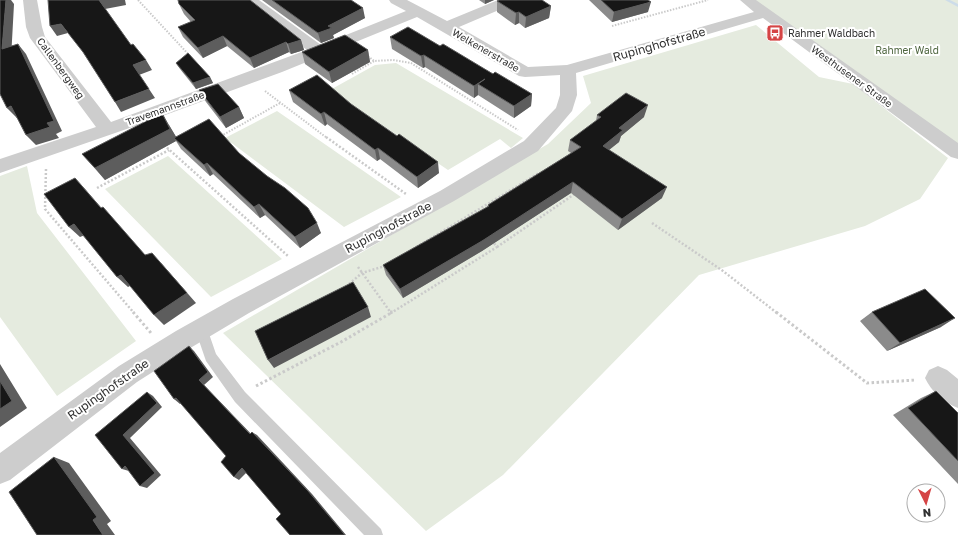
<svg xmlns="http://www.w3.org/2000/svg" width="958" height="535" font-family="'Golos Text',sans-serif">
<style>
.green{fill:#e5ebdf}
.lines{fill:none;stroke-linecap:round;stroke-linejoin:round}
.stream{fill:#cddce9;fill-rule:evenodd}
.path-far2{stroke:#cacaca;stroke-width:2;stroke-dasharray:1.5 1.5;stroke-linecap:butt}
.path-far1{stroke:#cacaca;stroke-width:2.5;stroke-dasharray:2 2;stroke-linecap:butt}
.path{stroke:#cacaca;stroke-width:3;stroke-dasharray:2.5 2.5;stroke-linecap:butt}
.service{fill:#cdcdcd;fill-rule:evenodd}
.minor{fill:#cdcdcd;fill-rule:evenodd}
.wall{fill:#8b8b8b}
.shaded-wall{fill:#5d5d5d}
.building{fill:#171717;stroke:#5d5d5d}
.labels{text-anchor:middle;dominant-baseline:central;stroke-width:4;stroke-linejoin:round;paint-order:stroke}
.far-poi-label{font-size:10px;fill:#303030;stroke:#fff;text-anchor:start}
.far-street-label{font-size:10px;fill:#303030;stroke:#fff}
.far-park-label{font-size:10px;fill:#506741;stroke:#fff}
.street-label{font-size:12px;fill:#303030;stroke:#fff}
</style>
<rect width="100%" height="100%" fill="#fff"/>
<!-- green -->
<path class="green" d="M751 0H958V148Z
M756 25 819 77 853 84 948 158 920 199 865 226 699 275 503 475 426 531 223 333 548 144 591 103 583 76Z
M396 63 523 138 511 148 500 139 448 170 330 90 375 65Z
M277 111 401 197 344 227 225 138Z
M168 156 282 259 211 297 105 189Z
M27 166 37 213 136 341 57 396 0 317V176Z"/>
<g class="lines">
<!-- stream -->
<path class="stream" d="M945 0H950L958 4V7Z"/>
<!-- path-far2 -->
<path class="path-far2" d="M138 0 190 56
M612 26 708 0
M368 56 374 61 393 60 411 63 518 130
M352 74 374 61
M265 91 327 138
M221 136 280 103"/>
<!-- path-far1 -->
<path class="path-far1" d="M326 137 406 194
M164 145 288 256
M46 169 45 209 134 313
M97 188 169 150
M652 223 723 271 777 313
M497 247 576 193
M413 249 539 173
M358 267 391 313 497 247 493 242
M349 284 362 273 385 266"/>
<!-- path -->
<path class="path" d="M133 312 151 333
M390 312H393
M776 312 867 383 916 380
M256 386 341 342 391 313"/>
<!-- service -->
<path class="service" d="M201 323 206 325 216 354 245 392 381 529 383 535H364L235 402 206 361 195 329 196 325Z"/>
<!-- minor -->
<path class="minor" d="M23 0H37L42 27 45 37 111 122 307 50 243 0H259L321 45 406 11 391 3 389 0H407L447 21 498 0H517L515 3 459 27 528 67 567 65 754 12 740 0H756L958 143V159L951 157 763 18 576 73 577 95 572 111 538 151 454 201 249 313 192 347 137 382 10 480 0 484V453L119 366 176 331 233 299 440 191 524 141 556 108 560 95V75L525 77 519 76 417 17 282 72 141 124 0 173V159L96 127 30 38 26 27Z
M938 366 947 370 958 379V408C944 403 931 391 925 378L929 370Z"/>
</g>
<!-- wall -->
<path class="wall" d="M262 0H351L365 18 333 35 334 38 321 43Z
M479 0H494L485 4Z
M589 0H648V12L612 22Z
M497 1 551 6 549 18 525 28 519 23 515 25 497 12Z
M179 4 301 40 304 50 291 54 289 52 254 68 227 46 203 58 183 37 178 27 191 22 184 14Z
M390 37 440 46 532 94 531 106 514 118 478 95 474 98 425 67 423 68 392 49Z
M368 50 370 62 332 83 305 64 302 52Z
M176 63 210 77 213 83 196 89 180 69Z
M199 90 239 107 244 118 226 128 206 102Z
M289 90 351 104 439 173 418 188 380 159 377 161 327 124 325 126 293 102Z
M597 115 644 117 621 136 619 142 609 150 662 198 618 230 571 193 482 251 403 298 386 275 383 265 487 207 488 205 571 153 568 151 570 140 596 121Z
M169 125 176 137 239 153 321 233 300 248 265 215 260 218 213 174 210 176 181 149 176 141 105 180 82 154Z
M872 312 941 327 887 351 860 321Z
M936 391 958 413V484L893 415 921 398Z"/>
<!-- shaded-wall -->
<path class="shaded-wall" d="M6 0H11L14 4 11 59 2 49Z
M99 0H125L126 5 105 9Z
M485 0H494L485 4Z
M651 2 648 12 612 22 614 12Z
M551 6 549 18 525 28 526 17Z
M363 8 365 18 333 35 334 38 321 43 318 33 328 26Z
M519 12V23L515 25 516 13Z
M61 24 68 33 57 36 50 26Z
M223 36 227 46 203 58 198 48Z
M301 40 304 50 291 54 288 44Z
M286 42 289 52 254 68 250 58Z
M18 44 26 54 62 131 56 134 59 138 36 145 26 135 47 123Z
M368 50 370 62 332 83 329 72Z
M424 55 425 67 423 68 421 56Z
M146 60 152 70 139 75 133 65Z
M210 77 213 83 196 89 193 83Z
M485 79 478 84V95L474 98V86Z
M149 89 155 98 121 112 115 102Z
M532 94 531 106 514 118V106Z
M648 105 644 117 621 136 619 142 600 157 603 146 619 128Z
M11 106 21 117 17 118 7 108Z
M239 107 244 118 226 128 220 117Z
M324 112 327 124 325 126 321 114Z
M162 113 169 125 178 140 174 138 176 141 105 180 95 168Z
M378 148 380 159 377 161 375 150Z
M438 162 439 173 418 188 417 177Z
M207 163 213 174 210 176 204 165Z
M75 178 85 189 111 219 101 208Z
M573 182 571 193 482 251 403 298 400 289Z
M667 187 662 198 618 230 622 219Z
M259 204 265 215 260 218 254 207Z
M317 223 321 233 300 248 295 237Z
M74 224 85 235 80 237 69 227Z
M161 263 196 303 164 325 154 315Z
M121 275 132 285 128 287 117 277Z
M368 307 371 317 274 368 268 360Z
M955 318 941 327 887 351 900 343Z
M189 346 194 351 213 377 204 385 255 438 250 434 199 380Z
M0 364 27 408 0 427Z
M147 392 153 396 162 407 130 438 161 475 147 488 140 486 123 435Z
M176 398 182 402 180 404 174 399Z
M252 432 257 435 312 494 346 535H345Z
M54 457 69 463 111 521 107 524 115 535H103L93 520Z
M125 466 129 471 122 469Z
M242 468 247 472 239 480 234 477Z"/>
<!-- building -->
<path class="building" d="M0 0H6L2 49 18 44 54 121 47 123 50 127 26 135 11 106 7 108 0 94Z
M48 0H99L131 45 133 44 146 60 133 65 149 89 115 102 83 52 61 24 50 26Z
M178 0H250L301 40 288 44 286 42 250 58 223 36 198 48 178 27 195 20 179 4Z
M272 0H351L363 8 328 26 332 28 318 33Z
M499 0H542L551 6 526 17 519 12 516 13 497 1Z
M601 0H648L651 2 614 12Z
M408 27 440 46 443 44 493 74 495 72 532 94 514 106 478 84 485 79 474 86 424 55 421 56 390 37Z
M345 35 368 50 329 72 302 52Z
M188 53 210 77 193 83 176 63Z
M317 75 351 104 397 136 399 134 438 162 417 177 378 148 375 150 324 112 321 114 289 90Z
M218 84 239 107 220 117 199 90Z
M626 93 648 105 619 128 623 130 603 146 667 187 622 219 573 182 482 241 400 289 383 265 489 206 488 205 581 147 570 140 601 117 597 115Z
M162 113 170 129 95 168 82 154Z
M209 119 239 153 267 176 285 188 308 208 317 223 295 237 259 204 254 207 207 163 204 165 174 138Z
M75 178 101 208 103 207 145 255 152 253 187 293 154 315 121 275 117 277 74 224 69 227 44 194Z
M353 282 368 307 268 360 255 331Z
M925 289 955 318 900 343 872 312Z
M189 346 208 372 199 380 250 434 252 432 308 491 345 535H290L276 519 281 514 242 468 234 477 221 462 226 456 176 398 174 399 154 371Z
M0 381 12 401 0 409Z
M936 391 958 413V461L908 408Z
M147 392 157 403 123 435 155 473 140 486 125 466 122 469 95 435Z
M54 457 97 517 93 520 103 535H37L9 492Z"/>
<!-- icons -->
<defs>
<g id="bus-square" transform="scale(0.9)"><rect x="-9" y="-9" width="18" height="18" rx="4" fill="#d54445" stroke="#fff"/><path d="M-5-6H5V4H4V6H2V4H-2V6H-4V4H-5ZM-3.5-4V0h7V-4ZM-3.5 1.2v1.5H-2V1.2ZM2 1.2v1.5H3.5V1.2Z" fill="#fff"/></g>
</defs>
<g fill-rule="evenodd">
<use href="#bus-square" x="775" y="33"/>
</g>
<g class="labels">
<!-- far-poi labels -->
<g class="far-poi-label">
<text x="788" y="33">Rahmer Waldbach</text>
</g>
<!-- far-street labels -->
<g class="far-street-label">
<text transform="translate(486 50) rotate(30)">Welkenerstraße</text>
<text transform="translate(61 68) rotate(54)">Callenbergweg</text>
<text transform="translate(852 76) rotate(36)">Westhusener Straße</text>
<text transform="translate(165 108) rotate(-20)">Travemannstraße</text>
</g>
<!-- far-park labels -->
<g class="far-park-label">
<text x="907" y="50">Rahmer Wald</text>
</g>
<!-- street labels -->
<g class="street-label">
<text transform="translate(659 44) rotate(-16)">Rupinghofstraße</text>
<text transform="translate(388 227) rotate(-28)">Rupinghofstraße</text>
<text transform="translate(108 389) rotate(-35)">Rupinghofstraße</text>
</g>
</g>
<!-- north arrow -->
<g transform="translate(926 503) rotate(175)"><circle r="19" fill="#ffffff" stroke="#acacac"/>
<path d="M0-3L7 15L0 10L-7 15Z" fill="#d54445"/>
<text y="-6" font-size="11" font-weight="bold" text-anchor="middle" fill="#303030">N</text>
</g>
</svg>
